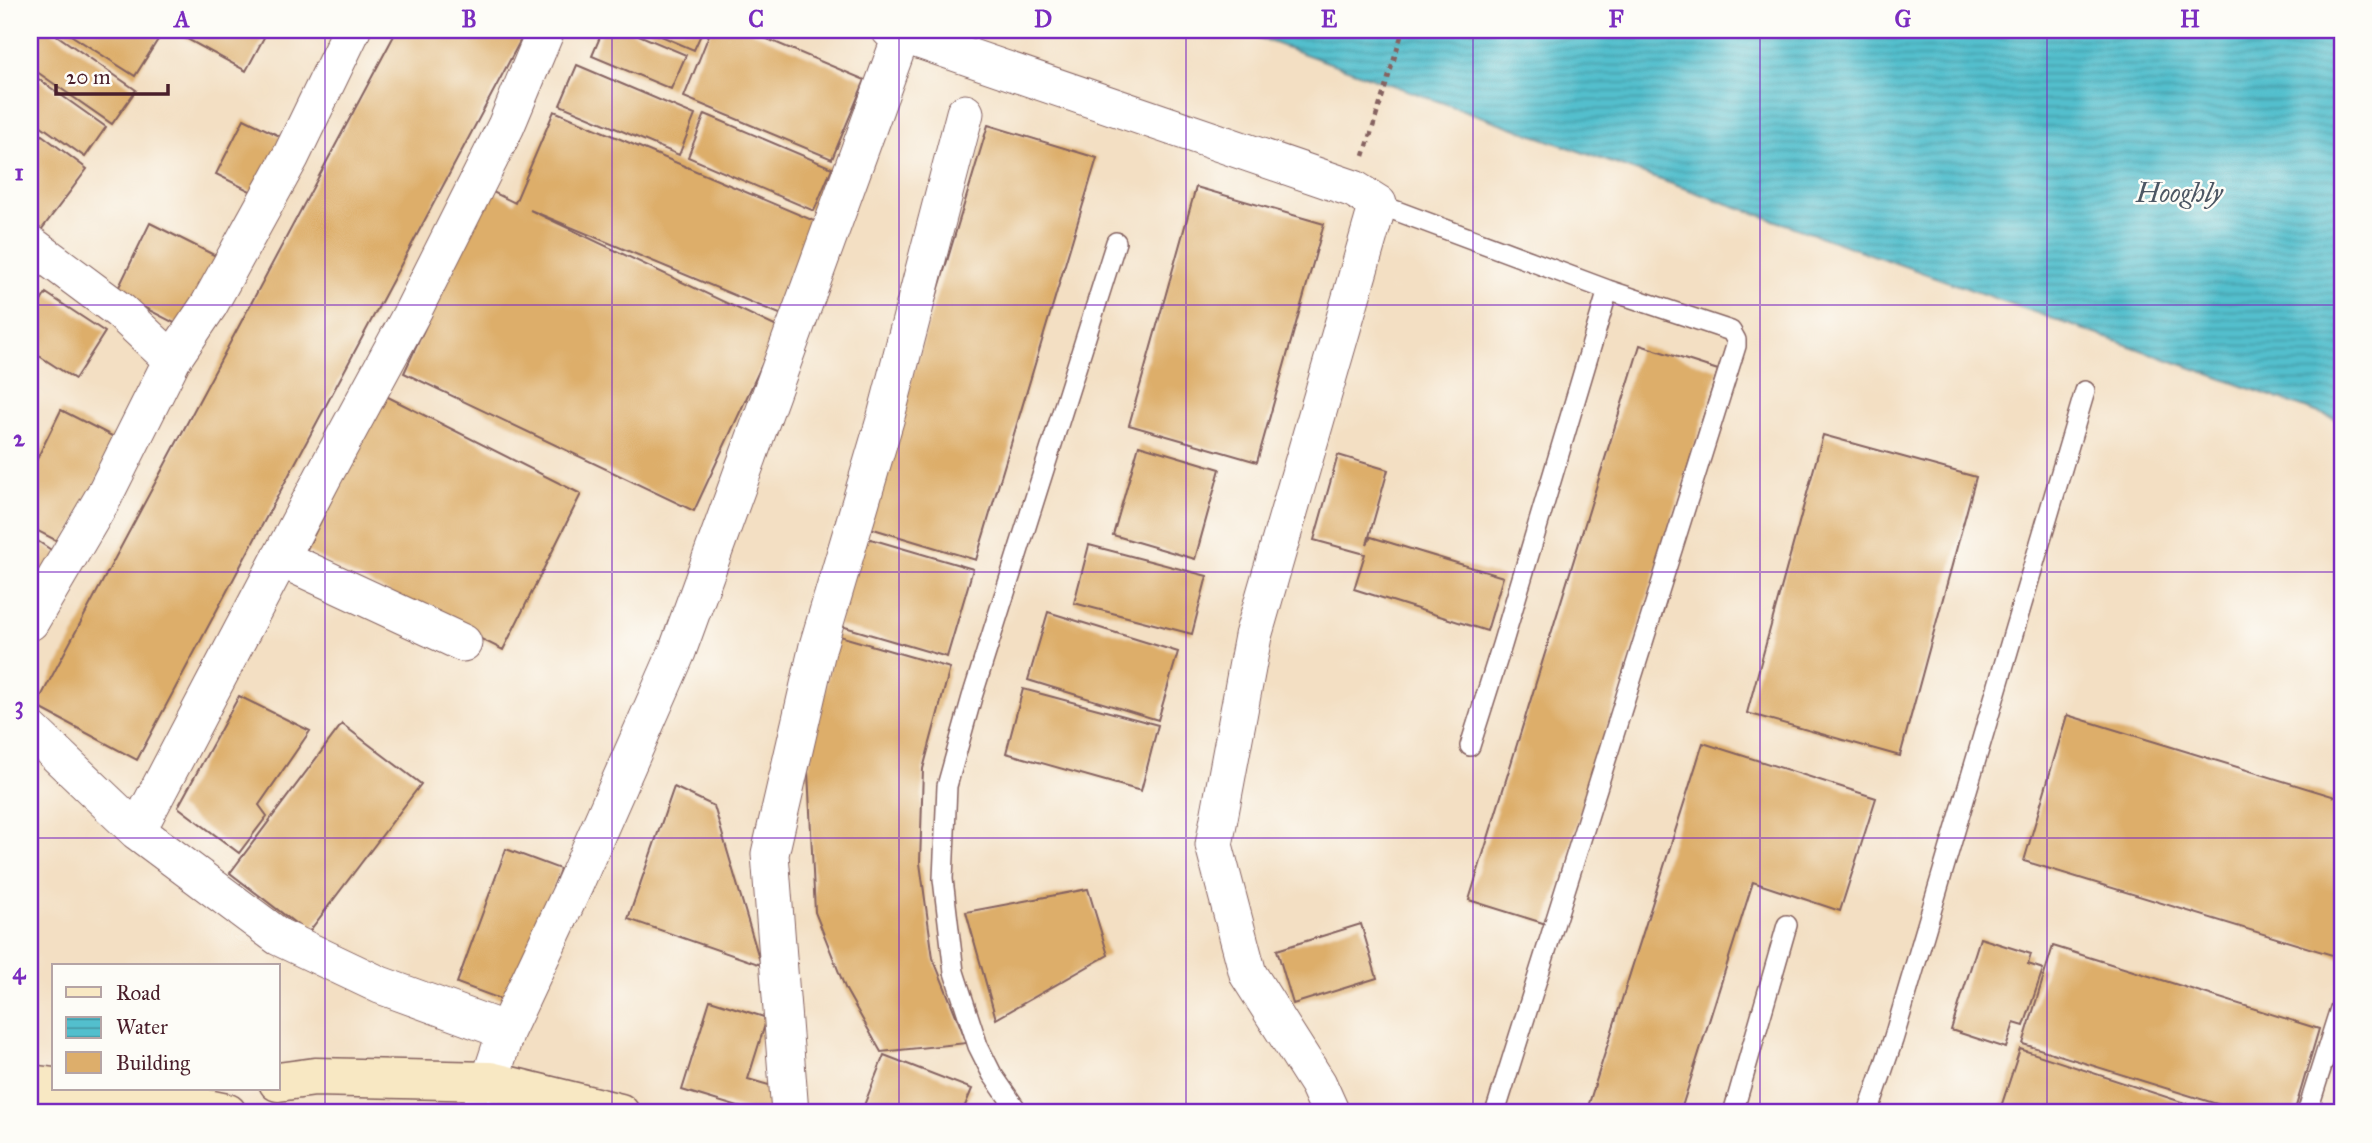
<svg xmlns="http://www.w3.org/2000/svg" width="2372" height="1143" font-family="'IM FELL Great Primer',serif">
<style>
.water{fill:url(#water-rules);stroke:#4e6f7c;stroke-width:2}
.building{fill:#ddae6b}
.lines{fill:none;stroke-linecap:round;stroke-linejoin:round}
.lane-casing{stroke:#856260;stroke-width:22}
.street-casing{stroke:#856260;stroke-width:39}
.secondary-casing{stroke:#856260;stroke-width:41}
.path{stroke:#856260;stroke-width:4.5;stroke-dasharray:5 5;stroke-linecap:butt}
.lane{stroke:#fff;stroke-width:19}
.street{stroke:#fff;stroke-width:37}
.secondary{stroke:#f8e8c3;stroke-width:38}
.grid{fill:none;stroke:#7b2cbf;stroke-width:2;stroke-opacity:0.55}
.labels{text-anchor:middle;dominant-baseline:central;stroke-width:5;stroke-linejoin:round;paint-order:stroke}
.water-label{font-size:28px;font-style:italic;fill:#4d5764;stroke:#fdfcf7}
.neatline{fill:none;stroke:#7b2cbf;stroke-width:2.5}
.grid-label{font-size:23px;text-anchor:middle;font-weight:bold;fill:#7b2cbf}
</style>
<defs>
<pattern id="water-rules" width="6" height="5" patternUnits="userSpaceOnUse" patternTransform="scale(1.75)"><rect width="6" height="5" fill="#53bfcd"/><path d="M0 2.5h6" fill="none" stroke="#479ba7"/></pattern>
</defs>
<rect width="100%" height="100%" fill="#fdfcf7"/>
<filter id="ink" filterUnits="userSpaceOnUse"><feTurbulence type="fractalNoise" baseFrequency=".0143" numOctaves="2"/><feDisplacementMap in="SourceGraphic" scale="14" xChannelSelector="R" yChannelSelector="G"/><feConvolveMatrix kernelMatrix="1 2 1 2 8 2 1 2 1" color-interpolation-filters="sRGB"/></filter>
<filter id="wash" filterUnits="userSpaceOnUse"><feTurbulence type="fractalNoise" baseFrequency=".00686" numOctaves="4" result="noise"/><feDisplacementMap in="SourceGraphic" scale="28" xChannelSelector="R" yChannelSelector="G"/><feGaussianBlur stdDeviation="1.57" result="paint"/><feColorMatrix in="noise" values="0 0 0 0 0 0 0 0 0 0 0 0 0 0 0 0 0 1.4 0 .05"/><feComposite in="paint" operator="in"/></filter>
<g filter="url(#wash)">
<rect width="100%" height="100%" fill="#f3dfc3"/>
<!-- water -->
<path class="water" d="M1237 30H2342V421Z"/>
<g id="blocks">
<!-- building -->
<path class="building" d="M30 30H49L136 90 112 124 30 67Z
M63 30H164L135 76Z
M180 30H268L246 71 178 34Z
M397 30H526L137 760 36 706Z
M603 30H627L686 55 671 89 592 56Z
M647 30H703L694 50Z
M711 30H746L865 80 832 159 684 97Z
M577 65 695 115 679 155 560 105Z
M30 73 106 127 85 157 30 118Z
M554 111 819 223 782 315 530 210 779 328 694 511 404 373 489 190 515 203Z
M705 114 832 168 814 211 688 157Z
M244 119 288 140 260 196 216 174Z
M988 125 1097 158 976 560 867 527Z
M30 126 87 169 38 234 30 228Z
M1196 187 1324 224 1257 462 1129 425Z
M150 223 218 257 182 327 116 293Z
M46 293 105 332 75 379 30 350V320Z
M1640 345 1718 370 1546 924 1469 900Z
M384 395 581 494 503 650 306 551Z
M61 410 118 439 65 545 30 527V473Z
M1823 435 1976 477 1900 756 1747 713Z
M1139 445 1220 469 1195 559 1113 535Z
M1338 455 1388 470 1367 544 1371 537 1503 577 1487 631 1354 589 1365 554 1314 540Z
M30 536 65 559 30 611Z
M864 537 973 569 947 657 838 625Z
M1089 545 1207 576 1192 634 1074 603Z
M1048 612 1178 652 1158 720 1028 680Z
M836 635 950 668 923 769 920 863 933 958 967 1043 881 1052 846 990 815 912 808 771Z
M1023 689 1158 725 1141 791 1006 753Z
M239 696 310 731 259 805 267 816 239 853 178 807Z
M2067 715 2342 799V958L2024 861Z
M342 724 421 784 308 933 230 873Z
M1703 743 1876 798 1840 911 1753 882 1680 1113H1586Z
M674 787 714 806 761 965 628 919Z
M506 849 560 869 511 1003 457 983Z
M1088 889 1108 955 996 1019 966 912Z
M1361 924 1377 978 1293 1004 1277 950Z
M1980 938 2031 954 2028 964 2043 969 2024 1026 2014 1023 2006 1048 1951 1030Z
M2053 946 2319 1029 2294 1113H2246L2023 1044Z
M710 1000 767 1018 748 1079 779 1088 772 1113H758L682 1090Z
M2020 1049 2215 1113H1999Z
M884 1055 972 1089 962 1113H861Z"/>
</g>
</g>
<g filter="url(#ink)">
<use href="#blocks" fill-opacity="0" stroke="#856260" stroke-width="2"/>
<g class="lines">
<!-- lane casing -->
<g class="lane-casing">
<path id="lane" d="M1378 204 1608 290 1502 645 1470 746
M1019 1113 992 1074 978 1046 954 972 943 879 947 786 972 697 1116 242
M1495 1113 1736 346V340L1731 331 1608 290
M1733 1113 1787 925
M1868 1113 1893 1040 2085 391
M2307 1113 2342 1002"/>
</g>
<!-- street casing -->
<g class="street-casing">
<path id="street" d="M890 30 1354 189 1378 204 1253 636 1214 845 1248 974 1318 1084 1331 1113
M30 244 120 311 172 360
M280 558 463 643
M30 622 103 498 172 360 209 305 291 156 352 30
M30 729 137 831
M506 1031 380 985 279 937 137 831 323 477 414 309 506 126 546 30
M479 1113 506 1031 574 886 677 652 902 34
M790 1113 770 854 818 646 885 420 965 113"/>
</g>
<!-- secondary casing -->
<g class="secondary-casing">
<path id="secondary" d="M278 1082 315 1077 490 1081 620 1113
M30 1084 54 1087
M73 1089 160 1099 227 1113"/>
</g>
<!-- path -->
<path class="path" d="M1364 156 1403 30"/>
<!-- lane -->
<use href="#lane" class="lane"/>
<!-- street -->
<use href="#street" class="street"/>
<!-- secondary -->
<use href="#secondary" class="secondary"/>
</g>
</g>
<!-- grid -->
<path class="grid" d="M325 30V1113M612 30V1113M899 30V1113M1186 30V1113M1473 30V1113M1760 30V1113M2047 30V1113M30 305H2342M30 572H2342M30 838H2342"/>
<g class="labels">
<!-- water labels -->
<g class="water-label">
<text x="2179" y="192">Hooghly</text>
</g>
</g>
<!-- margin -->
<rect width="2372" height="1143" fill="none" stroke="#fdfcf7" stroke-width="77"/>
<!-- legend -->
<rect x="52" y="964" width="228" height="126" fill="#fdfcf7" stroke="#b5a4a5" stroke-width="2"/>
<rect x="66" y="987" width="35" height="10" fill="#f8e8c3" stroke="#b5a4a5" stroke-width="2"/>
<text x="116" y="1000" font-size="21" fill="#4a1f2b">Road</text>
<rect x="66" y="1017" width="35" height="21" fill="url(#water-rules)" stroke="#b5a4a5" stroke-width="2"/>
<text x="116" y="1034" font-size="21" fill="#4a1f2b">Water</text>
<rect x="66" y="1052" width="35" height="21" fill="#ddae6b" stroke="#b5a4a5" stroke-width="2"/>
<text x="116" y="1070" font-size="21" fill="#4a1f2b">Building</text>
<!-- scale -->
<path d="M56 84v10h112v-10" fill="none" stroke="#4a1f2b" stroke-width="3.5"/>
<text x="66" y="84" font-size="21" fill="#4a1f2b" stroke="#fdfcf7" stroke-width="5" paint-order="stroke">20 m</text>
<rect x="38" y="38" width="2296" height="1066" class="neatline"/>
<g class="grid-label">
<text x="182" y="27">A</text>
<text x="469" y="27">B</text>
<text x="756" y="27">C</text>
<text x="1043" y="27">D</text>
<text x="1329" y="27">E</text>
<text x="1616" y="27">F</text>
<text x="1903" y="27">G</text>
<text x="2190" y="27">H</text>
<text x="19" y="180">1</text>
<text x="19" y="446">2</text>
<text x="19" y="713">3</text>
<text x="19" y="979">4</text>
</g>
</svg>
